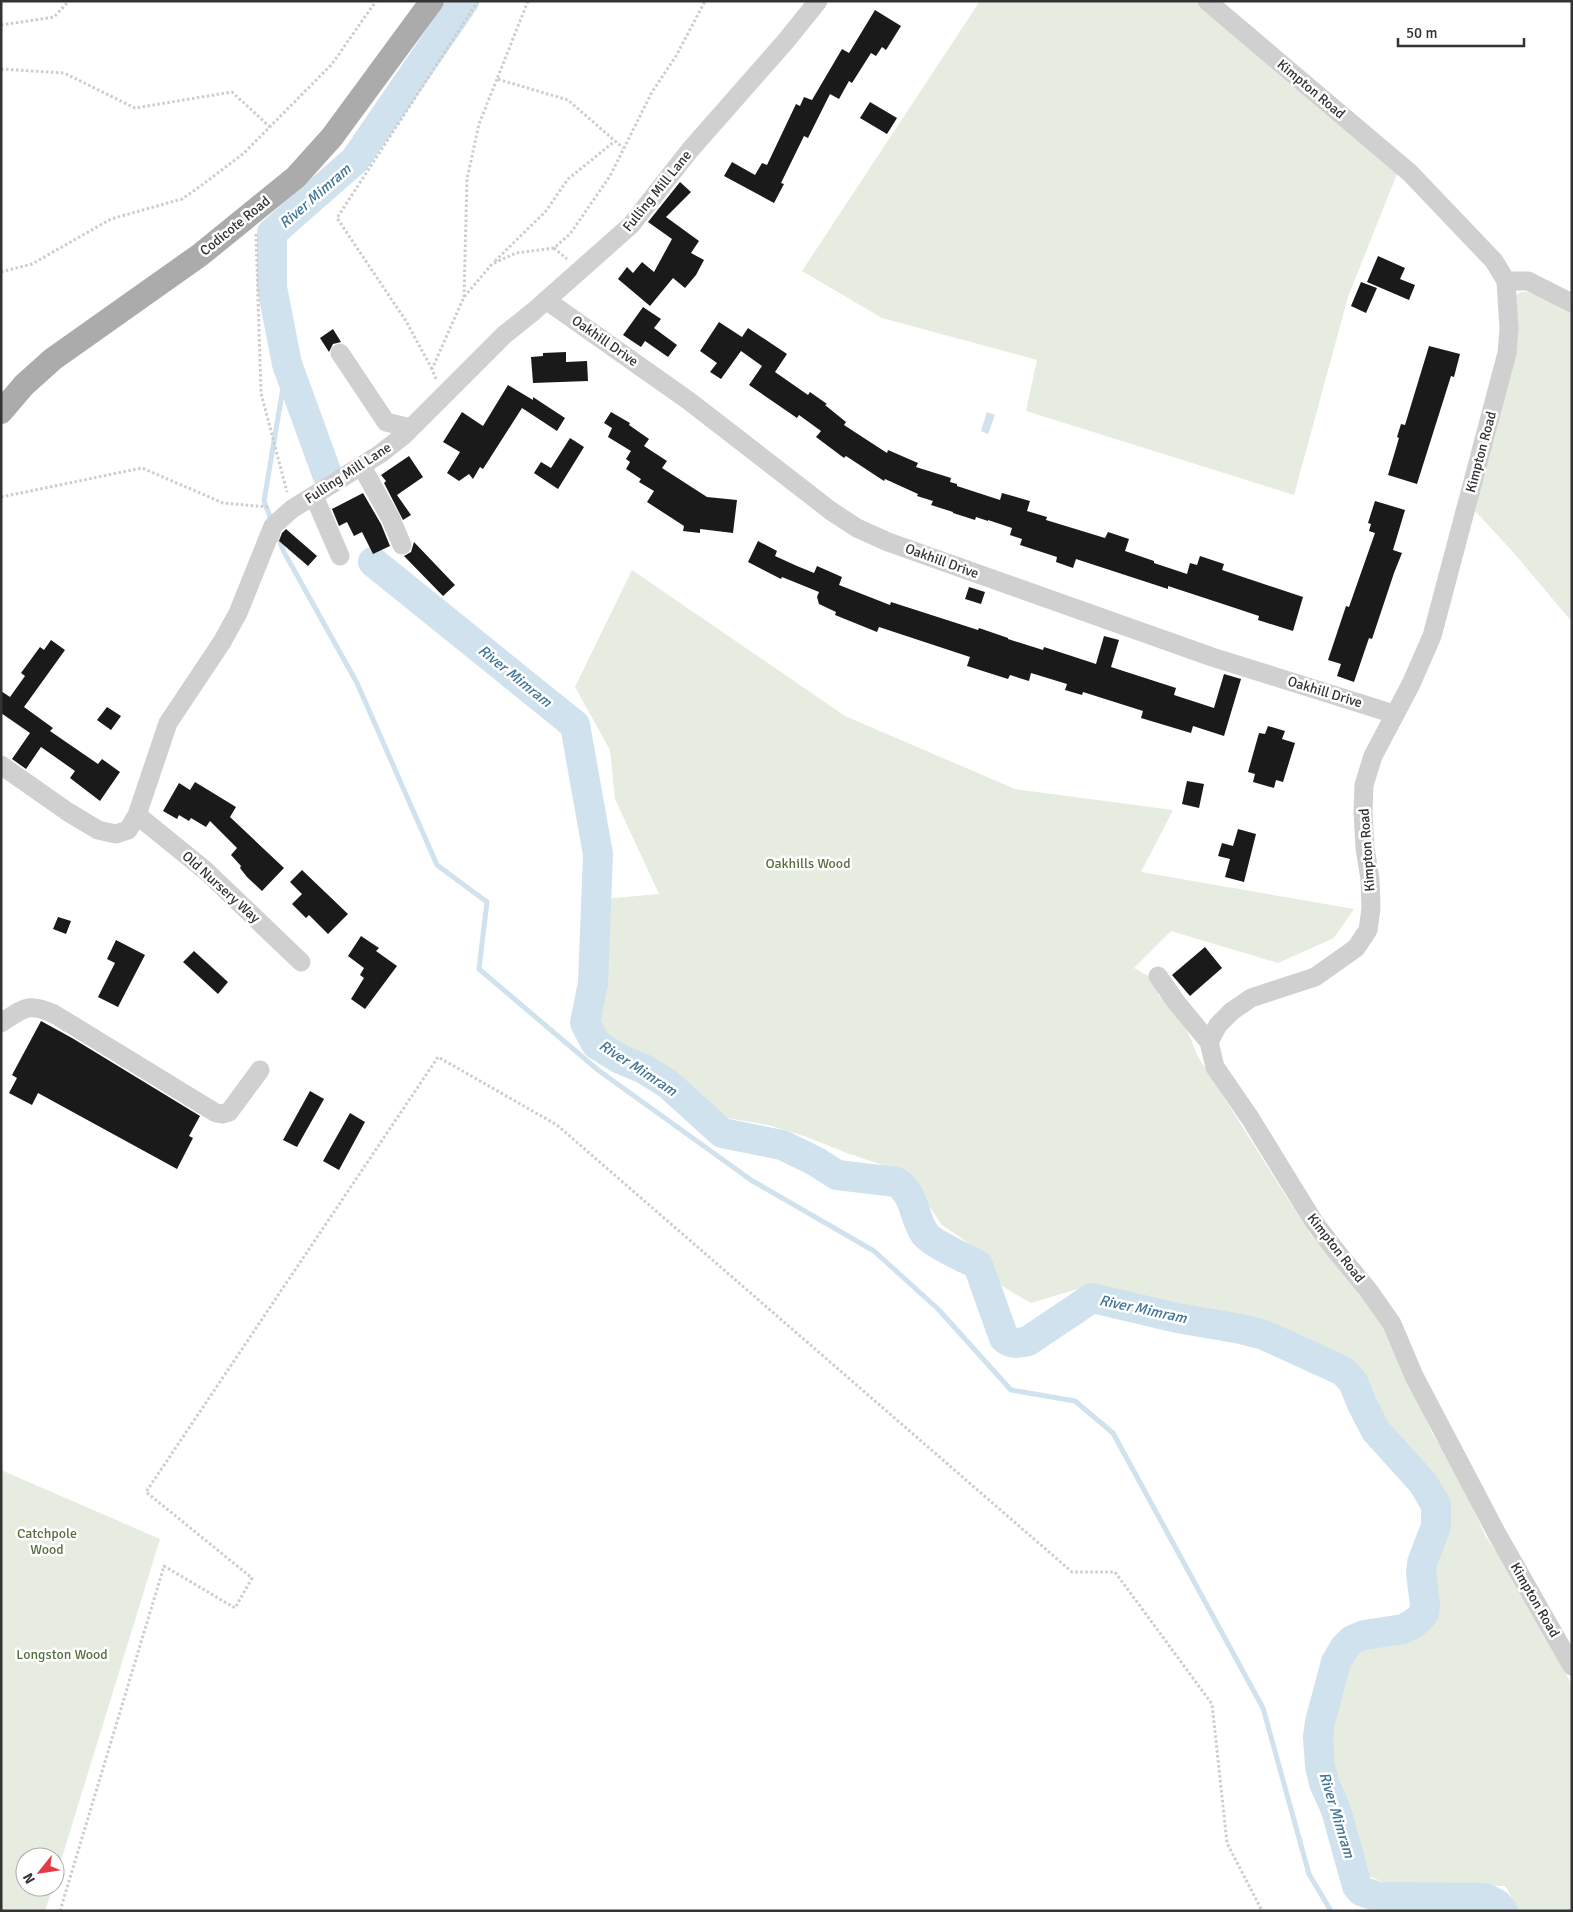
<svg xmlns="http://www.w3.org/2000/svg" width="1573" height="1912" font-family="Signika,sans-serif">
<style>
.green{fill:#e6ecdf}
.water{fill:#cfe2ee}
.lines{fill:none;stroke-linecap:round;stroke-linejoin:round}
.stream{stroke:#cfe2ee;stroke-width:5}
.river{stroke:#cfe2ee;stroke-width:30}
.building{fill:#1a1a1a}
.path{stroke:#cdcdcd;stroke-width:3;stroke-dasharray:2.5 2.5;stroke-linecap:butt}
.minor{stroke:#d0d0d0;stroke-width:19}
.major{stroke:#ababab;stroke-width:24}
.labels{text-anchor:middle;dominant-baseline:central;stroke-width:5;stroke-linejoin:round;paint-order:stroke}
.street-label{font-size:14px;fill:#333;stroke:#fff}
.park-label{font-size:14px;fill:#56703f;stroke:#fff}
.water-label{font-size:15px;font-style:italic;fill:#3f7597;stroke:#fff}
</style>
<rect width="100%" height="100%" fill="#fff"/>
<!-- green -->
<path class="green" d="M980 1H1202L1399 169 1348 297 1294 495 1026 411 1037 360 882 318 802 271Z
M1520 292H1529L1572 313V622L1514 553 1475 511 1515 297Z
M632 570 845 716 1015 789 1173 810 1141 872 1354 909 1334 938 1278 963 1171 931 1134 968 1166 986 1158 995C1179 1013 1188 1029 1197 1055L1310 1234 1359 1290 1384 1326 1433 1435 1454 1467 1486 1537 1506 1566 1572 1685V1911H1514L1510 1894 1505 1886 1387 1884 1360 1872 1342 1803 1328 1765 1338 1681 1348 1658 1361 1646 1414 1631 1428 1616 1433 1599 1429 1562 1445 1530 1449 1501 1440 1486 1415 1465 1371 1408 1356 1376 1334 1354 1254 1321 1081 1288 1031 1303 1002 1286 980 1251 942 1225 906 1173 847 1153 804 1136 768 1125 721 1117 681 1080 602 1036 598 1020 603 974 604 899 659 894 615 799 610 750 575 687Z
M1 1470 160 1539 55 1880V1857H25V1887H53L45 1911H1Z"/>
<!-- water -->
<path class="water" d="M987 412 995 415 988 434 981 431Z"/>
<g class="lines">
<!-- stream -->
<path class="stream" d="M272 522 264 501 287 364
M276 532 284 552 357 683 437 865 487 902 479 969 598 1070 751 1180 874 1251 938 1309 1011 1390 1075 1401 1113 1433 1263 1708 1309 1874 1331 1911"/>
<!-- river -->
<path class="river" d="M327 474 287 364 272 287V233L355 160 464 1
M373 562 575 725 598 854 593 983 585 1023 596 1044 620 1059 644 1069 668 1084 722 1133 782 1145 815 1161 837 1175 896 1182C915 1193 913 1217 925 1234 931 1243 967 1259 978 1265L1004 1338C1011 1345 1019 1343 1028 1341L1092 1298 1177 1318 1241 1329 1264 1335 1343 1371 1353 1382 1362 1404 1376 1431 1423 1483 1436 1505V1526L1422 1563 1421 1573 1425 1605 1424 1613 1419 1619 1411 1625 1403 1629 1364 1635 1352 1640 1345 1647 1336 1662 1320 1722 1318 1737 1320 1766 1324 1783 1336 1810 1357 1886 1361 1891 1379 1897 1485 1898 1497 1904 1503 1911"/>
</g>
<!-- building -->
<path class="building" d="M875 10 901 26 886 50 882 47 876 56 871 53 852 83 849 81 839 99 830 94 808 138 804 136 781 183 784 184 774 203 724 176 732 162 755 175 762 163 767 165 796 104 800 106 804 97 812 100 842 49 849 53Z
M870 102 897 118 887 134 860 118Z
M680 182 691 192 666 217 699 241 691 253 704 260 696 275 685 288 673 278 650 306 618 279 627 267 633 273 642 262 654 272 672 239 648 222Z
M1378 256 1405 268 1400 279 1415 285 1409 300 1367 282Z
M1361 282 1377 288 1366 313 1351 306Z
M643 307 661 319 654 328 677 345 668 357 645 341 641 347 623 335Z
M719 322 742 337 748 328 787 354 775 372 808 395 810 392 827 404 825 405 846 422 844 425 887 453 888 450 918 463 916 467 951 478 950 482 957 484V486L1000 500 1002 493 1030 501 1027 511 1047 517 1046 520 1105 538 1108 532 1129 539 1125 551 1154 561V563L1187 574 1190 563 1197 565 1200 556 1224 564 1222 570 1303 597 1293 631 1258 620 1259 616 1229 606 1168 586V589L1076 559 1073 568 1056 562 1057 557 1020 545 1022 539 1010 535 1012 528 988 520V521L976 517 975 520 953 513V512L931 505 933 501 917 496 918 494 885 479 884 481 846 456 844 458 816 437 821 431 799 415 797 418 749 385 762 366 741 351 721 379 710 372 717 363 700 351Z
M333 329 341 342 333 344 329 352 320 338Z
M1429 346 1460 354 1454 377 1451 376 1417 484 1388 475 1399 438 1397 437 1401 424 1405 425Z
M566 352V362L587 361 588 381 533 383 531 357 543 356V353Z
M508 385 533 400V397L565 418 557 431 522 408 483 469 480 467 473 479 469 474 459 481 447 473 460 452 443 442 462 412 483 426Z
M611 412 630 423 629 425 649 439 644 446 667 461 662 468 707 497 737 500 733 533 700 529V533L683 531 684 526 647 502 654 491 639 482 641 479 626 469 630 462 626 459 631 451 608 437 612 428 604 423Z
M570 438 584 447 558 489 534 473 541 462 551 468Z
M409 456 423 477 397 495 411 515 403 520 384 483 386 481 381 475Z
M363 493 381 524 390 546 373 554 362 532 354 536 347 522 339 526 332 509Z
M1375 501 1405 510 1393 550 1402 553 1394 573 1372 639 1369 638 1354 682 1337 676 1341 664 1328 660 1346 606 1349 607 1375 533 1369 531 1371 524 1368 523Z
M286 529 317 556 308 566 279 541 282 533Z
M758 541 777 551 775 556 797 566 814 573 817 566 842 577 839 585 890 605 891 602 978 630 979 628 1008 638V639L1043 650 1044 647 1096 664 1104 636 1119 640 1111 667 1176 688 1174 695 1214 708 1224 674 1241 679 1224 736 1193 726 1191 733 1141 718 1143 711 1083 692 1082 695 1065 690 1067 684 1031 673 1029 681 1010 675 1008 679 967 666 970 657 879 627 877 632 835 615 836 612 819 604 817 597 819 592 782 577 781 579 748 562Z
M414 542 455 585 443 596 404 556 411 552Z
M969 587 985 592 981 604 965 599Z
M51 640 65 650 24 707 53 728 50 731 98 764 102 759 120 772 100 801 70 778 75 771 41 747 26 769 12 759 30 733 1 713V691L10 697 25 676 21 673 40 647 44 650Z
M107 707 121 716 111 730 97 720Z
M1268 726 1285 731 1282 739 1295 743 1283 782 1276 780 1274 788 1253 782 1255 774 1248 772 1259 733 1265 734Z
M1187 781 1204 784 1199 808 1182 804Z
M195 782 236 807 230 817 284 868 262 891 247 877 240 868 241 866 231 855 237 848 210 821 206 827 191 818 189 821 179 815 177 819 163 811 179 783 190 790Z
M1238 829 1256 834 1244 882 1225 877 1230 859 1218 856 1222 843 1233 846Z
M302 870 348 914 328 934 309 915 306 918 292 904 302 894 290 882Z
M58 917 71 921 66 934 53 929Z
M361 936 379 948 376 951 397 966 365 1009 351 999 364 978 360 975 364 968 348 956Z
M116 940 145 955 118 1007 98 997 115 963 107 959Z
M1205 947 1222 968 1190 996 1172 975Z
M194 951 228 982 218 994 183 962Z
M41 1021 72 1038 200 1116 189 1136 193 1138 177 1169 38 1093 32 1105 9 1093 17 1078 12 1075Z
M310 1091 324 1099 297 1147 283 1140Z
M350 1113 365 1122 339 1170 323 1161Z"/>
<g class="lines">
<!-- path -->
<path class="path" d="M528 1 497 79 568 100 623 148
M1 25 54 17 69 1
M1 69 64 73 135 108 232 92 270 127
M256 234 261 393 287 492
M554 248 567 259
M495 261 546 211 568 179 615 141
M1 272 32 264 111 219 182 199 202 185 244 153 332 64 376 1
M464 297 467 179 479 124 497 79
M432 369 406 321 337 218 478 1
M436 379 432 369 464 297 492 264 516 253 554 248 570 234 610 176 652 92 676 56 705 1
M1 497 142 468 223 503 268 507
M60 1911 164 1566 235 1608 252 1578 146 1492 438 1057 557 1125 1072 1572H1115L1212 1704 1227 1843 1262 1911"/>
<!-- minor -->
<path class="minor" d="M1207 1 1410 173 1494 261 1506 281 1509 329 1507 353 1432 636 1411 684 1373 756 1364 785 1363 811 1365 848 1370 879 1371 909 1368 930 1356 948 1315 977 1251 998 1232 1011 1218 1025 1209 1042 1215 1067 1250 1118 1314 1222 1336 1251 1369 1291 1392 1324 1414 1376 1497 1534 1572 1666
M1506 281H1528L1572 303
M546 300 689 401 831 511 857 528 888 542 1212 657 1394 714
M340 353 386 422 411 428
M362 467 391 519 402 545
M314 496 340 556
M1 765 68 812 98 830 116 834 128 830 137 815 168 723 222 642 238 613 273 526 292 509 380 454 403 436 504 335 534 311 631 225 690 150 785 42 818 1
M137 815 206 871 301 962
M1158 976 1176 1002 1209 1042
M1 1023C24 1008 28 1002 54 1014L216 1113 222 1114 229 1112 260 1070"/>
<!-- major -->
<path class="major" d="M1 412 24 385 53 359 200 255 296 177 332 137 432 1"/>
</g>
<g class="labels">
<!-- street labels -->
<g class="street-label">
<text transform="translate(1311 89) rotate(40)">Kimpton Road</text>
<text transform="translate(657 191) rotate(-51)">Fulling Mill Lane</text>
<text transform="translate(235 226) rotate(-39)">Codicote Road</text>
<text transform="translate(605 341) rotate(35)">Oakhill Drive</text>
<text transform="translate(1481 452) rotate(-75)">Kimpton Road</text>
<text transform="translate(348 473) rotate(-33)">Fulling Mill Lane</text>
<text transform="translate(942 561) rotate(20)">Oakhill Drive</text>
<text transform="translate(1325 692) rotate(17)">Oakhill Drive</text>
<text transform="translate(1367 850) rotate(-94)">Kimpton Road</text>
<text transform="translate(221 887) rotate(42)">Old Nursery Way</text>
<text transform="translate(1336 1248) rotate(52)">Kimpton Road</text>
<text transform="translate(1535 1600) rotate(60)">Kimpton Road</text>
</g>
<!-- park labels -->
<g class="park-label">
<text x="808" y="863">Oakhills Wood</text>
<text x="47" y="1533">Catchpole<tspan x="47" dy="16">Wood</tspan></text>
<text x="62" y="1654">Longston Wood</text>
</g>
<!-- water labels -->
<g class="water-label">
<text transform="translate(315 196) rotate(-41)">River Mimram</text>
<text transform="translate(515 676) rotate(39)">River Mimram</text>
<text transform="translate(638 1068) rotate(33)">River Mimram</text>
<text transform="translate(1143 1309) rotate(12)">River Mimram</text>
<text transform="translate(1337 1815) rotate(73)">River Mimram</text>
</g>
</g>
<!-- border -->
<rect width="1573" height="1912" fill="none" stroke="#333333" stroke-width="5"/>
<!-- north arrow -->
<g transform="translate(40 1872) rotate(240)"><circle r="24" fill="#ffffff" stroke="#adadad"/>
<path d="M0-4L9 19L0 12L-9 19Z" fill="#e63946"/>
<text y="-8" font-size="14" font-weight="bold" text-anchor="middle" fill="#333333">N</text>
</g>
<!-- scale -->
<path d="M1398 38v8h126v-8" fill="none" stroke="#333333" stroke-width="2.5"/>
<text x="1406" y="38" font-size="15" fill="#333333" stroke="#ffffff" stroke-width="4" paint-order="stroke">50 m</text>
</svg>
